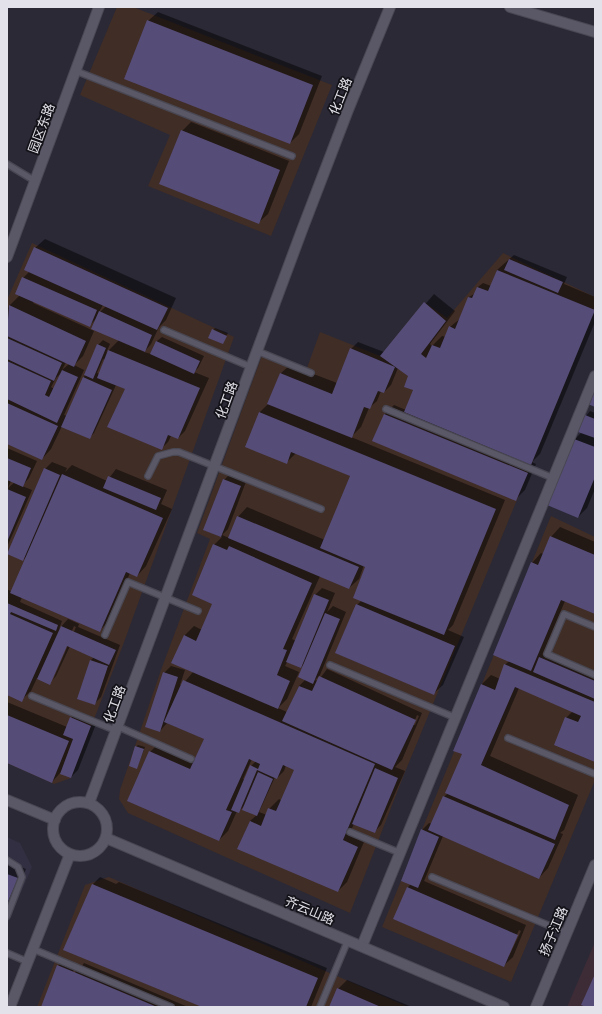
<svg xmlns="http://www.w3.org/2000/svg" width="602" height="1014" font-family="Cabin,'Noto Sans SC',sans-serif">
<style>
.built{fill:#322f42}
.industrial{fill:#402d26}
.education{fill:#3d2c36}
.shadow{fill:#0007;fill-rule:evenodd}
.building{fill:#554c78}
.lines{fill:none;stroke-linecap:round;stroke-linejoin:round}
.service-casing{stroke:#494752;stroke-width:8}
.minor-casing{stroke:#494752;stroke-width:12}
.tertiary-casing{stroke:#494752;stroke-width:12}
.service{stroke:#5a5867;stroke-width:5.5}
.minor{stroke:#5a5867;stroke-width:10}
.tertiary{stroke:#5a5867;stroke-width:10}
.labels{text-anchor:middle;dominant-baseline:central;stroke-width:3.5;stroke-linejoin:round;paint-order:stroke}
.street-label{font-size:13px;fill:#e3e2ea;stroke:#131218}
</style>
<rect width="100%" height="100%" fill="#2b2936"/>
<!-- built -->
<path class="built" d="M7 837 20 843 32 867 7 925Z"/>
<!-- industrial -->
<path class="industrial" d="M117 7H133L332 85 271 236 148 186 170 135 80 95Z
M32 243 234 337 123 645 71 778 54 784 7 763V300Z
M503 253 595 297V310L403 777 350 913 128 813 119 799 120 790 161 670 210 539 197 533 264 350 307 368 320 332 380 356 424 302 447 318Z
M551 516 595 537V780L511 982 382 927Z
M109 877 408 1007H37L85 885Z"/>
<!-- education -->
<path class="education" d="M595 942V1007H567Z"/>
<!-- shadow -->
<path class="shadow" d="M158 12 322 76 299 134 290 143 148 21Z
M191 122 289 161 268 214 258 223 182 131Z
M45 239 176 298 166 320 159 327 151 344 144 352 151 354 157 341 162 337 204 356 198 368 194 372 209 378 185 431 178 438 171 436 168 442 161 449 126 389 116 385 94 433 89 438 62 426 51 449 42 459 7 443V311L9 306 20 295 23 278 30 271 35 248ZM34 301 89 326 97 318 119 340 106 353 110 344 103 340 98 345 67 416 64 415 84 370 74 365 83 356 94 331 33 303ZM103 305 106 306 100 312H99ZM103 359 105 360 99 374 97 373ZM66 362 69 364 62 370ZM62 372 54 389 51 387 56 378Z
M514 255 567 277 564 284 595 297V322L540 454 532 462 536 464 525 490 516 499 373 440 385 414 394 405 406 410 414 390 409 376 398 368 391 385 384 392 381 391 377 401 369 408 361 427 351 437 505 500 453 625 448 630 464 637 443 685 433 694 336 653 357 605 362 600 367 566 364 565 359 579 349 588 320 576 292 639 296 641 315 595 322 588 335 593 327 612 333 606 346 612 320 675 315 680 318 681 327 669 422 713 402 760 395 767 405 771 381 825 374 832 354 824 351 830 366 837 347 882 338 891 250 821 257 815 245 805 238 812 237 811 228 831 219 840 150 752 157 745 195 761 205 739 167 723 160 731 164 673 171 666 185 670 180 685H182L193 672 184 636 194 626 202 630 214 603V545L222 537 204 530 224 480 231 473 247 479 228 529 222 535 229 538 238 517 247 507 325 540 351 476 296 453 287 462 247 446 260 412 268 404 280 374 290 365 337 383 351 349 358 342 384 352 434 294 455 311 430 344 432 346 442 336 446 337 450 327 461 318 469 297 476 293 478 287 483 283 491 286 497 270ZM287 662 301 667 305 663 306 679 299 686 287 712 278 708 287 699 299 672 285 666ZM417 715 419 716 415 725H413ZM252 759 256 761 251 766 245 780 243 779ZM286 765 296 769 282 801 279 799 269 809 267 815 259 812 275 777 277 778 284 771Z
M215 328 228 333 222 343 213 330Z
M590 411 595 413V489L587 508 578 517 548 505 575 439 582 432 586 416Z
M7 448 37 461 29 478 22 486 32 490 7 547ZM11 481 15 482 8 488Z
M52 462 67 468 65 472 72 465 107 481 116 469 167 490 161 504 172 509 146 566 137 576 130 573 109 621 100 630 22 597 20 602 62 621 59 629 68 619 79 624 78 627 120 645 101 697 94 704 78 699 91 660 94 657 70 646 56 676 53 680 76 627 74 626 51 680H52L49 683 37 678 31 691 21 700 7 694V589L12 592 27 556 23 560 45 469Z
M560 527 595 542V613L565 601 542 655 547 650 595 671V761L566 718 573 711 519 688 490 756 578 795 564 830 560 833 563 834 548 868 539 878 443 836 424 881 526 925 513 957 503 966 394 919 408 887 411 884 422 830 429 823 432 824 444 797 448 793 463 754 482 684 491 675 500 679 505 665 509 661 532 563 541 553 543 554 551 537ZM519 930 521 931 509 956H507Z
M7 702 67 727 71 718 78 711 98 719 78 770 71 777 60 773 52 782 7 762Z
M138 745 145 747 137 768 136 747Z
M7 861 26 869 7 914Z
M100 877 116 884 119 882 327 968 311 1007H204L93 884Z
M65 959 82 966 84 963 188 1007H61L77 968 75 967 59 1007H42L58 966Z
M347 980 412 1007H330L338 989Z"/>
<!-- building -->
<path class="building" d="M147 20 313 85 290 144 124 79Z
M181 130 280 170 259 224 159 184Z
M34 247 168 308 157 330 24 270Z
M509 259 563 282 558 293 504 270Z
M497 270 595 310 531 465 404 412 413 390 404 387 408 376 380 356 424 302 446 321 421 354 426 358 432 345 440 348 449 326 455 329 468 297 472 298 477 287 488 291Z
M22 277 97 310 90 327 15 294Z
M9 305 86 341 74 367 7 336Z
M99 311 152 335 145 352 91 329Z
M212 329 227 336 223 344 208 338Z
M7 338 62 363 54 381 7 359Z
M156 341 200 361 194 374 150 354Z
M97 344 106 348 93 379 84 375Z
M350 348 395 367 384 393 378 391 370 409 364 407 352 438 267 404 280 373 332 394Z
M108 350 200 388 178 439 168 435 162 450 107 427 125 389 97 378Z
M7 361 51 381 45 395 49 397 62 370 78 377 57 423 7 399Z
M83 377 112 390 90 439 61 427Z
M595 387V407L588 404Z
M7 403 58 426 42 460 7 444Z
M259 412 496 509 444 635 353 598 365 567 320 548 350 476 291 452 287 464 245 447Z
M384 414 528 473 516 501 372 441Z
M585 415 595 419V438L578 432Z
M574 439 595 447V477L578 518 547 505Z
M7 458 31 468 23 487 7 480Z
M44 468 60 475 23 561 7 554Z
M62 474 163 518 137 577 126 572 100 632 10 593Z
M108 476 161 498 156 510 103 488Z
M223 479 241 486 221 537 203 530Z
M7 489 26 497 7 542Z
M237 516 359 567 349 589 228 538Z
M550 536 595 555V614L561 600 531 671 493 655 531 562 538 565Z
M213 544 227 550 229 546 312 583 283 649 287 650 277 675 290 681 278 709 171 663 184 635 196 641 212 604 192 595Z
M314 594 329 600 301 668 286 662Z
M7 603 58 625 56 631 11 612 10 614 53 633 22 702 7 695Z
M356 604 455 646 434 695 335 653Z
M325 613 340 619 313 684 298 677Z
M61 626 116 650 109 665 67 646 50 685 37 679Z
M539 657 595 681V699L533 672Z
M90 660 108 666 95 705 77 699Z
M504 664 595 702V762L554 745 565 717 578 722 581 716 515 687 481 765 569 805 555 840 445 793 462 754 453 751 481 684 495 690Z
M163 672 178 677 160 732 145 727Z
M319 676 416 720 392 770 282 721 299 686 312 691Z
M183 680 375 764 343 840 358 847 338 892 237 849 250 821 261 826 268 808 276 811 294 770 283 765 277 779 257 770 239 813 231 810 250 765 258 769 260 764 249 759 226 810 232 812 219 841 127 801 149 751 190 769 204 739 164 722Z
M7 715 69 741 52 783 7 763Z
M70 717 91 726 71 778 60 774 73 739 63 735Z
M135 746 144 749 137 769 129 766Z
M375 768 398 778 375 833 352 824Z
M258 772 273 779 257 816 242 810Z
M443 796 555 844 539 879 428 830Z
M421 829 439 837 418 888 401 881Z
M7 874 18 878 7 904Z
M92 884 318 978 306 1007H202L63 950Z
M407 887 518 935 504 967 393 919Z
M57 965 74 972 157 1007H41Z
M595 974V1007H586L581 1005Z
M337 988 381 1007H329Z"/>
<g class="lines">
<!-- service casing -->
<g class="service-casing">
<path id="service" d="M76 71 292 156
M7 164 35 181
M164 330 251 367
M257 351 311 373
M386 409 553 478
M148 476 158 456 173 452H179L321 509
M595 627 564 614 547 654 595 675
M105 635 128 582 198 611
M330 665 456 718
M32 696 117 731
M119 727 191 759
M508 738 595 774
M350 832 400 853
M7 860 18 867 22 877 7 916
M432 877 567 933
M33 949 171 1007
M7 953 28 962
M320 1007 348 940"/>
</g>
<!-- minor casing -->
<g class="minor-casing">
<path id="minor" d="M7 257 99 7
M362 946 595 376"/>
</g>
<!-- tertiary casing -->
<g class="tertiary-casing">
<path id="tertiary" d="M510 7 595 32
M7 800 55 820
M53 829a27 27 0 1 1 54 0a27 27 0 1 1-54 0Z
M89 803 302 230 348 110 390 7
M106 838 504 1007
M10 1007 70 854
M536 1007 595 865"/>
</g>
<!-- service -->
<use href="#service" class="service"/>
<!-- minor -->
<use href="#minor" class="minor"/>
<!-- tertiary -->
<use href="#tertiary" class="tertiary"/>
</g>
<g class="labels">
<!-- street labels -->
<g class="street-label">
<text transform="translate(340 96) rotate(-68)">化工路</text>
<text transform="translate(41 128) rotate(-70)">园区东路</text>
<text transform="translate(226 400) rotate(-70)">化工路</text>
<text transform="translate(114 704) rotate(-70)">化工路</text>
<text transform="translate(310 910) rotate(23)">齐云山路</text>
<text transform="translate(553 931) rotate(-67)">扬子江路</text>
</g>
</g>
<!-- border -->
<rect width="602" height="1014" fill="none" stroke="#e3e2ea" stroke-width="16"/>
</svg>
